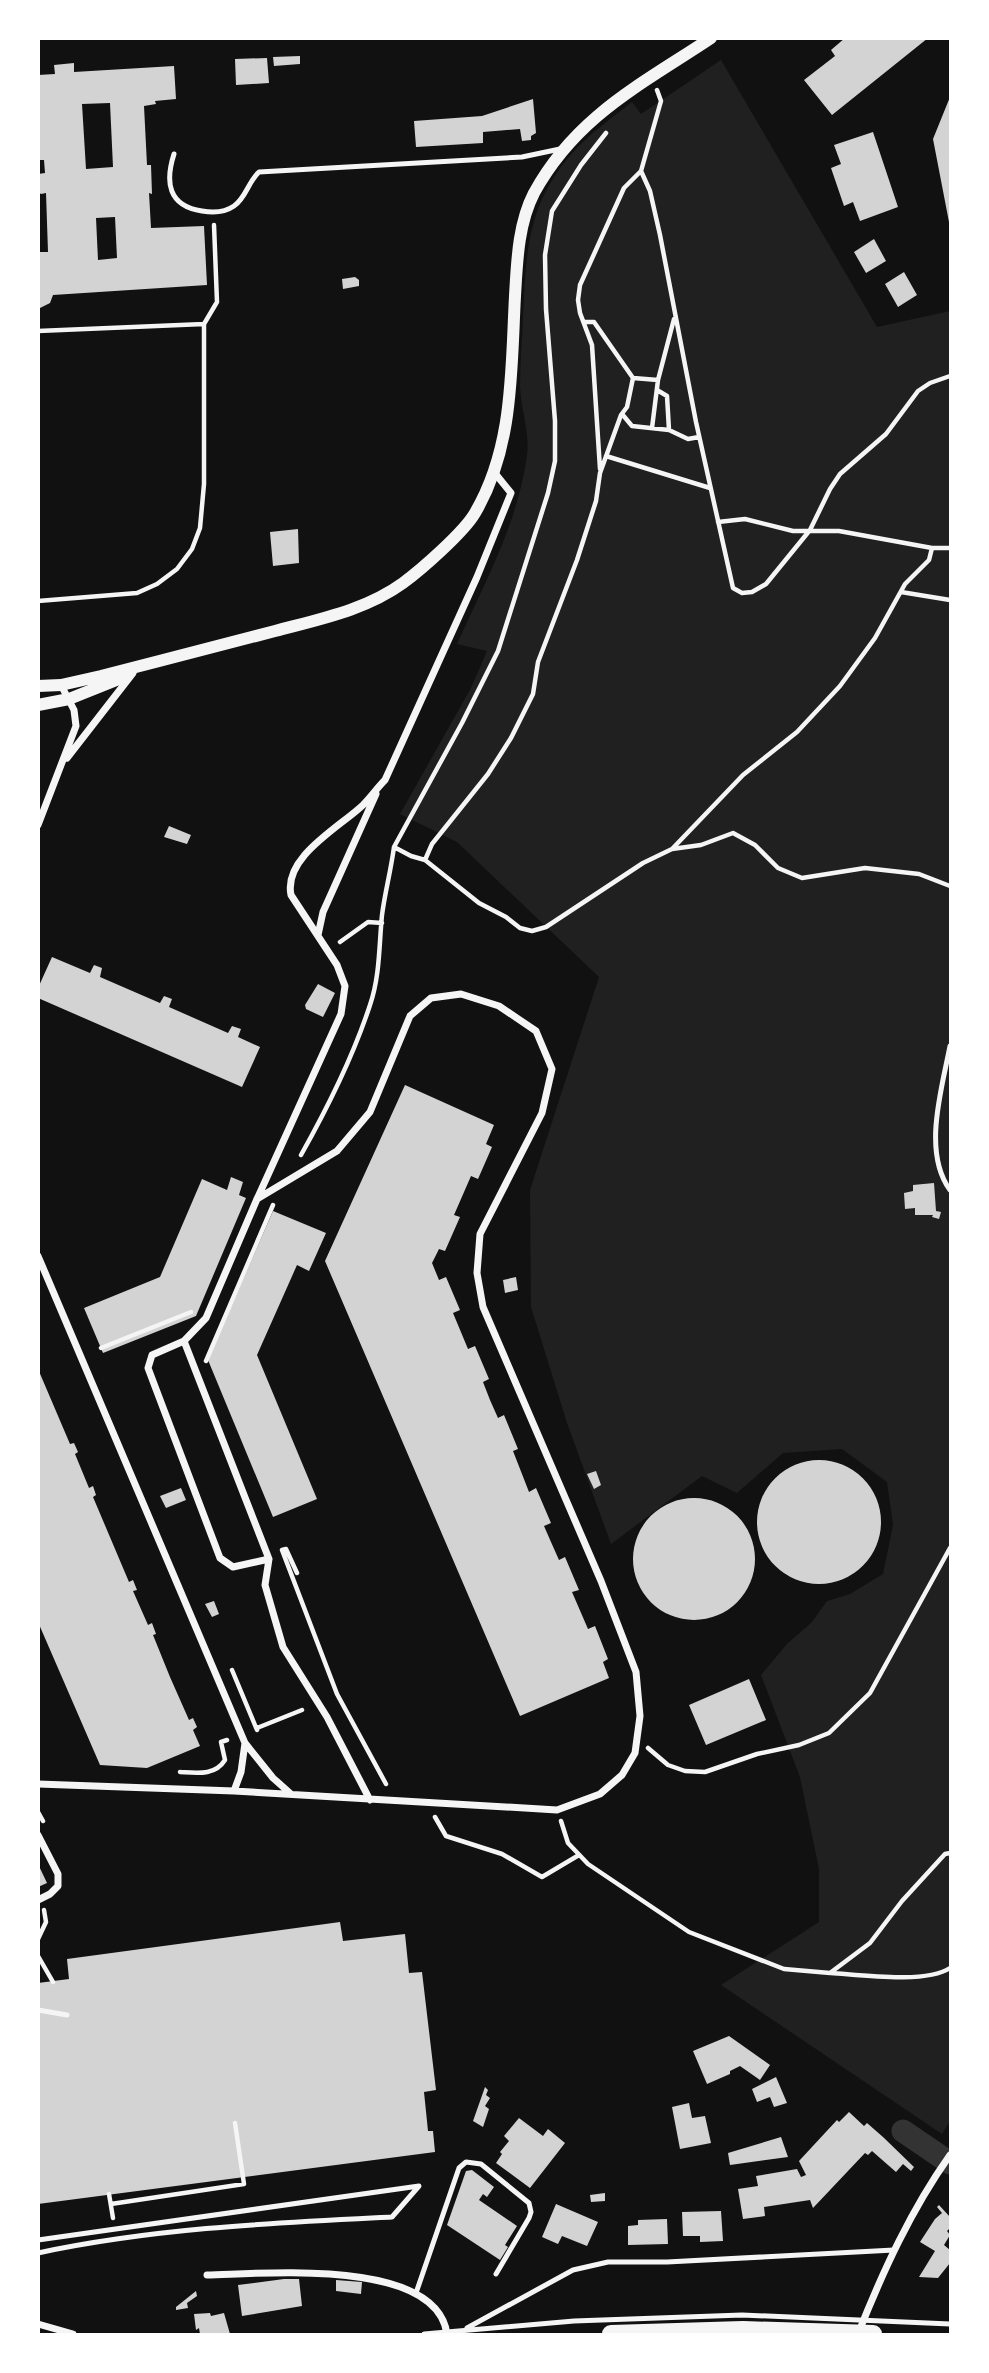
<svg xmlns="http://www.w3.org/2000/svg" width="989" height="2373" font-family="Karla,sans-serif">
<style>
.green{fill:#202020}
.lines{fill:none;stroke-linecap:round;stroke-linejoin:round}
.canal{stroke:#333;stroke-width:23}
.building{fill:#d3d3d3;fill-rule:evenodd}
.path{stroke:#f5f5f5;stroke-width:4.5}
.service{stroke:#f5f5f5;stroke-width:5}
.minor{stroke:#f5f5f5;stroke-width:7}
.tertiary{stroke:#f5f5f5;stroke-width:12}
.primary{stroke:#f5f5f5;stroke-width:18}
</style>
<rect width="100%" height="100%" fill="#111"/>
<!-- green -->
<path class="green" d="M721 60 877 327 950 311V2121L942 2134 721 1985 819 1922V1869L800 1777 761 1675 787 1644 812 1622 827 1601 850 1594 883 1574 893 1525 887 1482 842 1449 783 1453 737 1493 702 1476 611 1544 567 1423 531 1307 530 1190 599 977 457 842 400 814 471 688 487 651 457 644C485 582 518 523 527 455 530 433 521 409 520 387 520 364 522 341 523 318 526 251 527 203 575 150 592 132 613 117 632 102L641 114Z"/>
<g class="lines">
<!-- canal -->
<path class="canal" d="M903 2131 950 2163"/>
</g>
<!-- building -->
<path class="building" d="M845 38H928L832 115 804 80 835 56 831 50Z
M300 56V64L274 66 273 57Z
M267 58 269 83 236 85 235 59Z
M74 63V72L174 66 176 99 155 101 156 104 144 106 147 165H151L152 194 149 193 151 228 204 226 207 285 53 295 50 303 38 309V252H48L46 193 41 194 38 192V174L45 173 44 160H38V75L55 74 54 65ZM110 103 113 167 86 169 82 104ZM115 217 117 258 98 260 96 218Z
M950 97V222H949L933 139Z
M533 99 536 133 531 136V140L522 141 520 129 483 132V143L416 147 414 121 482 116Z
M873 132 898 207 860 221 853 202 844 206 831 168 841 164 834 145Z
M874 239 886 261 866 273 854 252Z
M904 272 917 295 898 307 885 284Z
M355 277 359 280V286L343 289 342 279Z
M298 529 299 563 273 566 270 532Z
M169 826 191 835 187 844 164 837Z
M52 957 90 973 94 965 102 968 100 977 160 1003 164 996 172 999 169 1007 228 1033 232 1026 241 1029 238 1037 260 1047 242 1087 38 998V988Z
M318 984 335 993 323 1017 306 1009 305 1005Z
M405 1085 494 1125 486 1144 492 1147 478 1179 471 1176 454 1215 460 1217 445 1251 439 1249 432 1263 439 1280 446 1277 460 1310 453 1313 468 1349 475 1346 489 1379 483 1382 490 1400 498 1418 504 1415 518 1449 513 1451 529 1492 536 1488 551 1523 544 1526 551 1542 559 1560 565 1557 579 1590 572 1592 588 1629 595 1626 608 1659 603 1662 609 1678 520 1716 325 1261Z
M231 1177 243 1182 239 1195 246 1198 196 1316 103 1353 84 1308 160 1277 202 1179 227 1190Z
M934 1183 936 1211 941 1212 939 1219 932 1217 933 1215H915V1208L905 1209 904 1193 913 1191V1185Z
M273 1211 326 1233 309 1271 297 1265 257 1355 317 1499 273 1517 208 1360Z
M516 1277 518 1290 505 1293 503 1280Z
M38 1369 70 1444 74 1443 78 1452 75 1454 89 1488 93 1486 96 1495 93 1497 129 1582 133 1580 137 1590 133 1591 148 1625 152 1623 156 1634 153 1635 170 1677 189 1720 193 1718 197 1727 193 1730 200 1746 147 1768 100 1765 38 1622Z
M757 1522a62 62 0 1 1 124 0a62 62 0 1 1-124 0Z
M596 1471 601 1485 594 1489 587 1474Z
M181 1488 186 1500 166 1508 160 1496Z
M633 1559a61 61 0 1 1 122 0a61 61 0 1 1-122 0Z
M214 1601 219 1614 212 1617 205 1604Z
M749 1679 766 1720 706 1745 689 1705Z
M38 1864 47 1883 38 1887Z
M340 1922 343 1941 405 1934 409 1973 422 1972 436 2090 424 2092 428 2131H433L435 2152 38 2204V1983L69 1979 67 1959Z
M729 2036 770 2065 760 2080 740 2066 730 2071V2074L707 2084 693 2051Z
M776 2077 787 2103 774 2107 770 2097 757 2102 752 2089Z
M485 2087 488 2090 486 2095 490 2098 485 2106 489 2109 483 2127 473 2121Z
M689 2103 692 2118 705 2116 711 2143 680 2149 672 2107Z
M849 2112 864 2126 867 2123 883 2137 914 2167 911 2171 903 2164 896 2172 872 2151 868 2155 865 2153 813 2208 810 2200 764 2207 765 2216 743 2219 738 2189 758 2186 756 2176 797 2169 801 2177 806 2175 799 2161 837 2120 839 2122Z
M519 2118 543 2136 548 2129 565 2143 530 2188 496 2163 502 2154 500 2152 509 2141 504 2136Z
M781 2137 788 2157 730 2165 728 2153Z
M472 2170 494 2187 487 2197 483 2194 479 2200 517 2226 505 2245 508 2247 500 2260 447 2225 466 2171Z
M605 2193V2201L591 2202 590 2195Z
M556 2204 598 2222 587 2246 562 2236 558 2244 542 2237Z
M939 2205 950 2217V2228L947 2231 950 2235 944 2245 950 2250V2263L938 2278 919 2277 935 2251 920 2242 935 2219 942 2213 937 2207Z
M721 2211 723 2241 700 2242V2236H683L682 2212Z
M667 2219 668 2244 628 2245V2226L638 2225V2220Z
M284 2279H299L302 2306 242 2316 238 2285Z
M336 2280 362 2282 361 2294 336 2291Z
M196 2291 197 2296 187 2303 188 2308 176 2310V2307Z
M210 2313 211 2316 224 2313 230 2334H200L199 2328 196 2330 194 2314Z"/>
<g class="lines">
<!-- path -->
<path class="path" d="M657 90 661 101 641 171 650 191 660 235 696 422 733 588 742 593 752 592 766 584 810 530 830 489 840 474 886 434 918 391 930 383 950 376
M606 133 581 165 552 211 545 255 546 309 555 421V461L548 493 498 651 462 723 394 847 411 856 425 860 432 844 488 774 511 738 533 694 538 662 577 560 596 501 600 473 621 415 627 407 633 378 658 380
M585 322H594L633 378
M38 331 204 324
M657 390 667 396 669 430
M622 414 632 426 669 430 688 439 699 437
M652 428 658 380 674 319
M606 456 710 488
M600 469 592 345 580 313 578 300 580 285 624 188 641 171
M718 522 745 519 793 531H839L932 548H950
M901 592 950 600
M38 601 137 593 157 584 177 569 192 549 200 528 204 484V324L217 302 214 225
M673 848 743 775 797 732 840 686 875 638 905 584 929 560 932 548
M425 860 479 903 506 917 520 928 532 931 546 927 643 863 672 849 701 845 733 833 755 845 778 868 802 878 865 868 919 874 950 886
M340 942 368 922 382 923
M301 1155C328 1107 353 1057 370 1005 380 976 379 945 382 915 385 892 391 870 394 847
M101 1348 191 1312
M206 1361 273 1205
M297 1573 286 1549 282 1550 337 1694 386 1784
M232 1670 257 1730
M257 1728 302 1710
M648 1748 668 1765 685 1771 705 1772 757 1754 799 1745 829 1733 870 1693 950 1548
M180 1772C197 1773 215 1776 225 1760L221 1742 227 1740
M38 1812 43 1821
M435 1817 446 1836 502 1854 542 1877 579 1855
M561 1821 568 1843 588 1864 689 1932 784 1969 830 1973 870 1943 902 1901 945 1854 950 1853
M38 1939 46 1922 44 1910
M38 1956 53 1982
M831 1973C861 1975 926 1984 950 1968
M109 2194 113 2218
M111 2204 244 2184 235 2123"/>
<!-- service -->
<path class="service" d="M174 154C165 182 168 206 202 211 213 213 224 213 234 206 246 198 248 182 259 172L522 157 560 149
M950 1046C942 1088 922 1152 950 1190
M38 2010 67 2015
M38 2240 419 2186 392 2217C273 2223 155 2228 38 2253
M416 2293 459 2168 466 2162 481 2164 529 2203 531 2212 529 2218 496 2274
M467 2328 573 2270 608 2262H667L894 2250
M424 2334 574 2321 742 2315 950 2324"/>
<!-- minor -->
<path class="minor" d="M67 758 133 673
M38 825 76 726 74 710 61 685
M318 935 323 912 376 794
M38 1256 245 1743 241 1772 234 1791
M184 1341 269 1559 265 1585 283 1647 327 1717 370 1800
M269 1559 233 1567 220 1558 148 1368 152 1355 184 1341 206 1318 257 1199 341 1014 345 986 337 965 291 895C283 857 340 827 363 805 371 797 377 788 385 780L477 577 511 493 494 472
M245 1743 273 1778 291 1794
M38 1784 234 1791 557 1810 600 1794 622 1775 635 1753 640 1716 636 1672 601 1581 483 1307 477 1273 480 1234 542 1113 552 1069 536 1031 499 1006 461 994 431 998 410 1016 370 1112 337 1151 257 1199
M38 1835 58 1874V1886L50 1894 38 1900
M207 2275C263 2274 436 2257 447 2334
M38 2324 73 2334
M858 2334C883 2271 911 2210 950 2155"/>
<!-- tertiary -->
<path class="tertiary" d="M38 686 61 685 101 676C159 661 218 646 275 631 320 619 366 610 403 583 422 569 464 532 475 513 514 447 511 369 515 296 517 262 518 224 534 193 576 116 642 84 711 38
M38 705 69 699 124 677"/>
<!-- primary -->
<path class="primary" d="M611 2334 743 2330 873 2334"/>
</g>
<!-- border -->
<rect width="989" height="2373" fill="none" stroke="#ffffff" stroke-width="80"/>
</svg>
